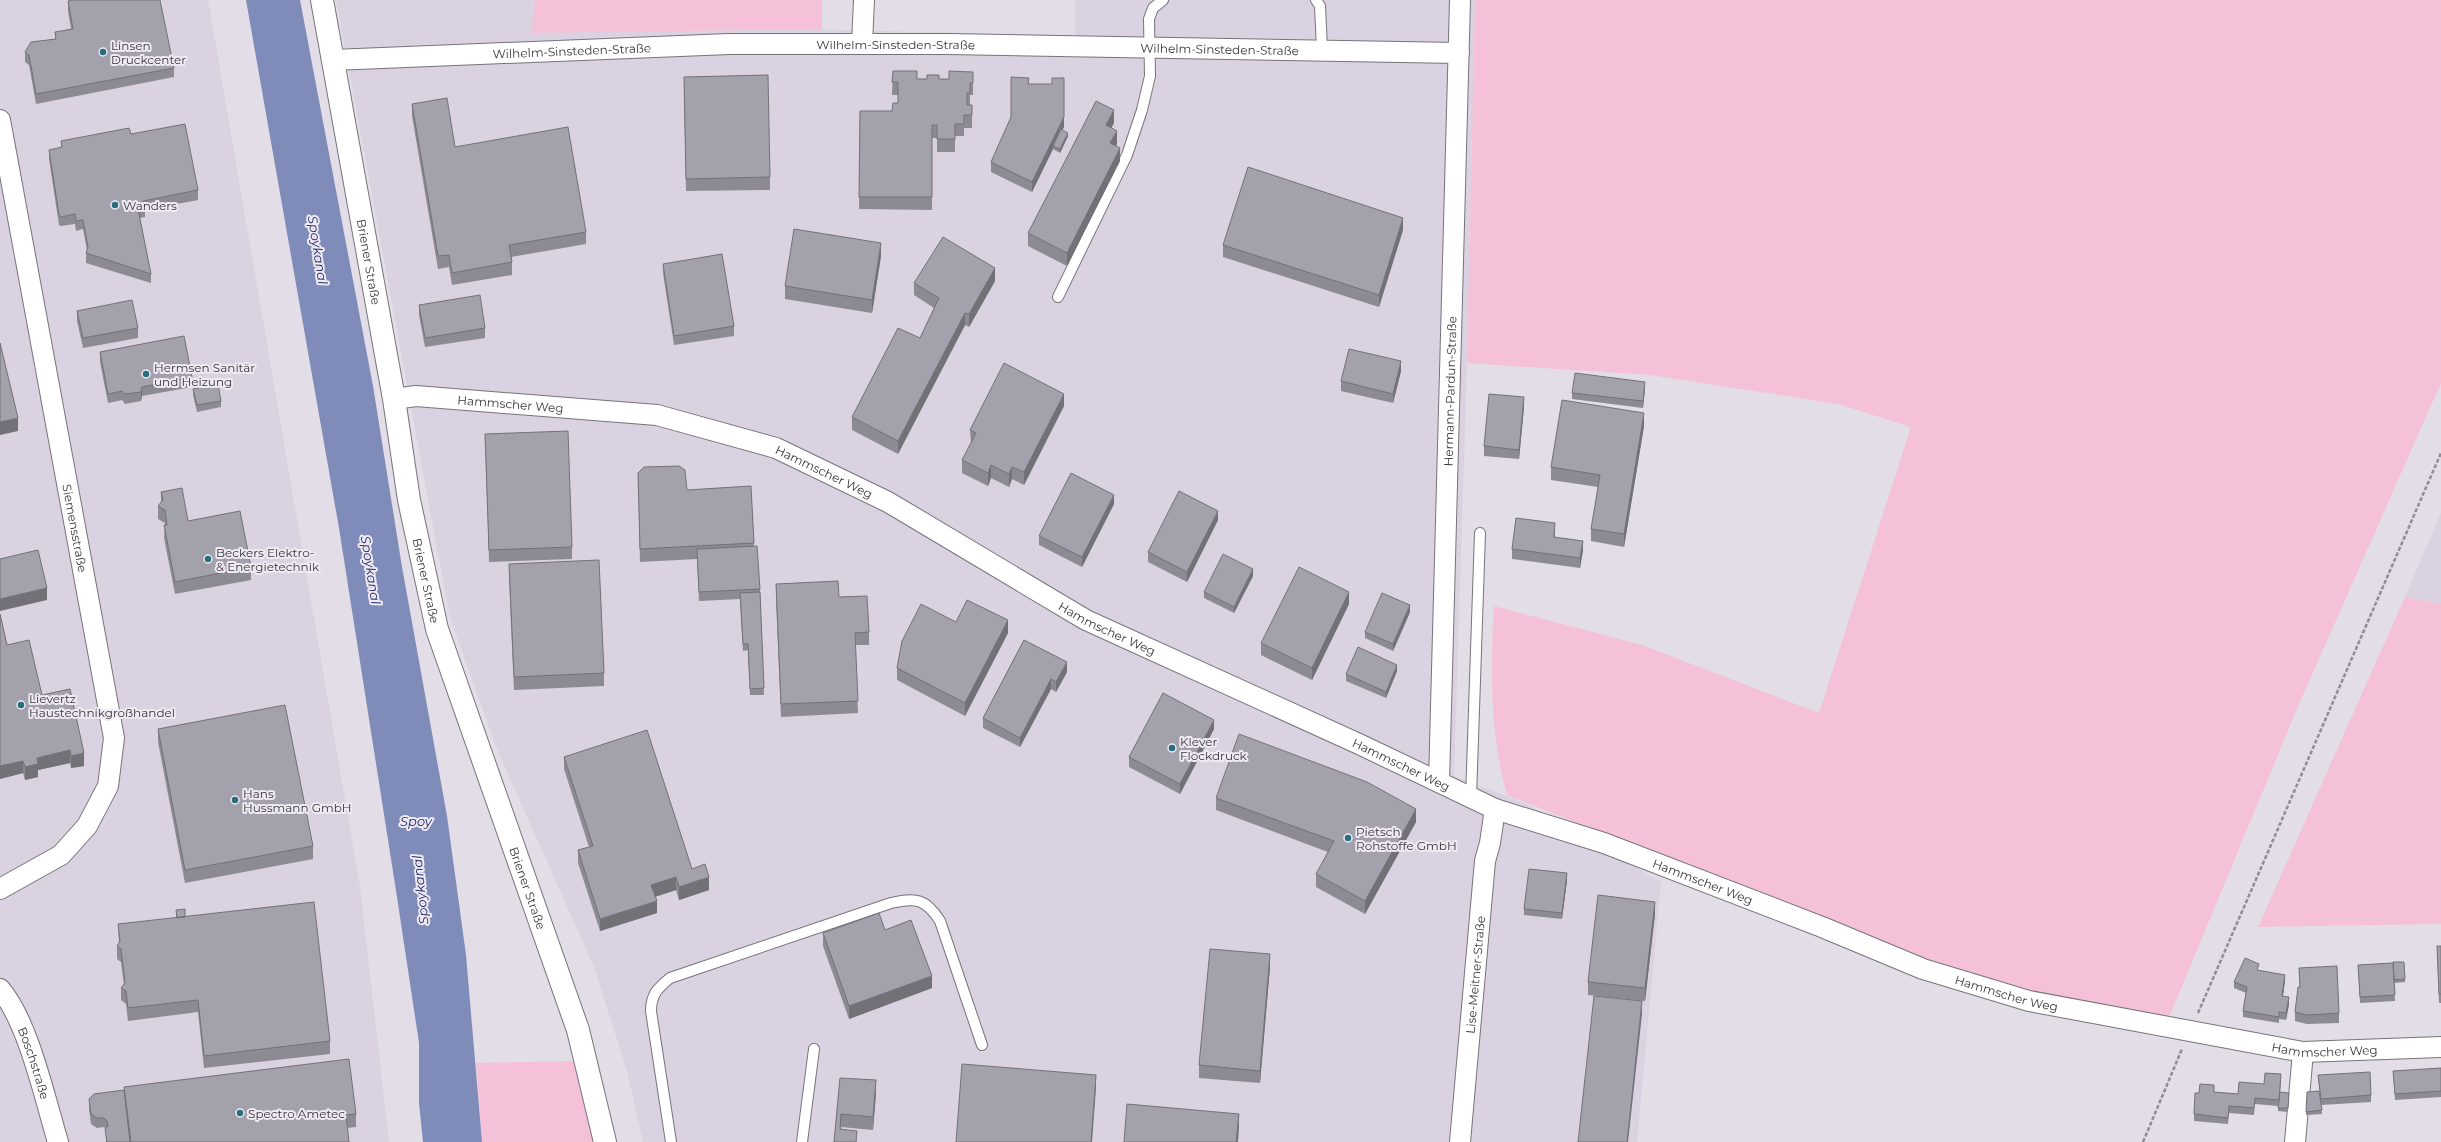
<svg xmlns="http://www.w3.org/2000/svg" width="2441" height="1142" font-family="Montserrat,sans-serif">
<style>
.built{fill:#dad1e1}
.green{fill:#f5c1d8}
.water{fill:#7f8bb8}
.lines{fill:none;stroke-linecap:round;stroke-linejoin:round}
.service-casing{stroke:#77737b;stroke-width:12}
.minor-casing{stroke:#77737b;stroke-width:22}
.tertiary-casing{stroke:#77737b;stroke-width:24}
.path{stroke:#918d94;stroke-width:2.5;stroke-dasharray:4 2;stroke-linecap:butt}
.service{stroke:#fff;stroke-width:10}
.minor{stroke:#fff;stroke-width:20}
.tertiary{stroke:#fff;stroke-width:22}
.wall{fill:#8c8b94}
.shaded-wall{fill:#727178}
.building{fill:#a3a2ac;stroke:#727178}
.poi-dot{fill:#286e7c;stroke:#f0eaf4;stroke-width:1.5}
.labels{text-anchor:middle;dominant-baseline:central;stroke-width:4;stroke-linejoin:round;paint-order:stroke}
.street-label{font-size:12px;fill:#38363a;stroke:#f0eaf4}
.poi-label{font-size:12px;fill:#38363a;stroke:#f0eaf4;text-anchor:start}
.water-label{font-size:13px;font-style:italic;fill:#1f2961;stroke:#f0eaf4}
</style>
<rect width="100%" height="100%" fill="#e2dde6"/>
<!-- built -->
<path class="built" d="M0 0H208L360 887 389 1142H0Z
M336 0H535L533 33 804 29 1075 36V0H1475L1467 363 1454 776 1527 804 1661 882 1637 1142H643L627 1071 594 967 497 749 450 618Z
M2441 513V604L2405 597Z"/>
<!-- green -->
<path class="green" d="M535 0H822V29L532 33Z
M1475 0H2441V383L2299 704 2168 1020 2047 998 1901 953 1507 795C1490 734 1490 669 1494 606L1642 645 1819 713 1911 427 1838 404 1649 375 1467 363Z
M2405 597 2441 604V924L2258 927Z
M577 1061 597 1142H482L476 1063Z"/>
<!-- water -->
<path class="water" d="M246 0H300L373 386 402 567 447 816 466 955 482 1142H423L419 1103V1043L397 897 339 528Z"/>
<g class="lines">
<!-- service casing -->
<g class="service-casing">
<path id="service" d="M1316 0 1320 6 1322 49
M1058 297 1127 155 1142 110 1150 76 1149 19 1153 8 1163 0
M1471 798 1480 533
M671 1142 651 1011C651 994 658 988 670 978L891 903C916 897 926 899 940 921L982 1045
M802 1142 814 1049"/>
</g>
<!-- minor casing -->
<g class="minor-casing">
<g id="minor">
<path d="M862 44 864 0"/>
<path id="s1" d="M333 60 729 44H948L1459 53"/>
<path id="s2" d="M0 120 114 738 108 786 87 826 61 855 0 889"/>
<path id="s3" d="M394 399 416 396 657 415 776 448 888 502 1086 620 1359 744 1495 809 1604 843 1822 927 1923 969 2029 1001 2303 1052 2441 1047"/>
<path id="s4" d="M1439 782 1460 0"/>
<path id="s5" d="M0 989C28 1021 45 1099 58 1142"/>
<path id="s6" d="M1460 1142 1485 861 1490 843 1495 809"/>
<path d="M2295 1142 2303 1052"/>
</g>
</g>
<!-- tertiary casing -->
<g class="tertiary-casing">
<g id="tertiary">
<path id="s7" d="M322 0 394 399 409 500 437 629 578 1030 605 1142"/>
</g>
</g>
<!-- path -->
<path class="path" d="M2198 1013 2441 453
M2143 1142 2182 1049"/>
<!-- service -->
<use href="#service" class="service"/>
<!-- minor -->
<use href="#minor" class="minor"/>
<!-- tertiary -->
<use href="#tertiary" class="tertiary"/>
</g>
<!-- wall -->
<path class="wall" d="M68 1 174 68V77L36 104 29 65 25 62V52L55 39V32L71 29 68 11Z
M893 71 917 79H949L973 72V95H970V105H972V128H964V136H955V152H937V138H932V210L859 209 860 111H892L898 103V95H892Z
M1029 84 1064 127 1062 130 1068 136 1060 153 1053 149 1032 192 991 172V162Z
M684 90 770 177V190L686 191Z
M412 104 455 147 586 232V244L511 257 512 262V275L452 285 449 267 438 269 412 116Z
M1114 123 1111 128 1117 144 1116 146 1120 161 1067 266 1028 246V233Z
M131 134 198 190V200L145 210V217L140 218 151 274V283L86 263V253L87 250 83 229 76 231 75 224 61 226 59 225 49 159V150L61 148V141Z
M1403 230 1379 307 1223 257V245Z
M881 256 872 313 785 299V286Z
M663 264 734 326V336L674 345 663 273Z
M995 281 969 327 965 325 898 454 852 430V417L920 338 934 308 914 295V283Z
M419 305 485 328V338L425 347 419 315Z
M77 311 138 328V338L83 348 77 321Z
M100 352 192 377V387L142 396 141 401 125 404 122 400 108 403 100 362Z
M1401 371 1393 403 1341 391V381Z
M1645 388 1643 408 1572 399V393Z
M193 389 221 401V407L197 412 193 395Z
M1064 406 1024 485 1012 479 1009 487 991 478 988 486 962 473V460L971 443 970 430Z
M1524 407 1519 459 1484 456V446Z
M1644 426 1624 547 1591 541V529L1598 487 1551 480V467Z
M485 434 572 547V559L489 562Z
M638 473 687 490 751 486 754 546 760 589 764 695H750L748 650 743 651 740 599 699 601 697 559 640 562Z
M161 492 188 521 251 567V580L175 594 164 538 165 523 158 519V506L161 502Z
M1114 504 1082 567 1039 545V536Z
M1218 520 1187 582 1148 562V552Z
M1555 532V537L1583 550 1580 568 1512 559V549Z
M509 564 604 673V686L514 690 509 577Z
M1253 576 1234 613 1204 598V592Z
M776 584 839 597 869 632V645H855L858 713 781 717 776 597Z
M1349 604 1312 680 1261 655V643Z
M1410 612 1393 651 1365 638V632Z
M0 614 7 645 42 695 84 766 71 768 70 763 38 770V777L25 780 23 773 0 779Z
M956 622 1008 633 965 716 897 680V668Z
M1024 640 1067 672 1056 692 1051 689 1020 747 983 728V718Z
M1397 671 1386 698 1346 681V674Z
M158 729 313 846V859L185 883 158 742Z
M1214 729 1180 794 1129 767V757Z
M564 757 692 869 709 890 679 900 676 890 655 897 657 913 600 931 578 863V850L589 847 564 769Z
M1216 798 1416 822 1365 914 1316 887V874L1328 852 1216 810Z
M1567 880 1562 919 1524 915V909Z
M176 910 185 917 330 1041V1054L204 1068 198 1012 128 1021 126 1004 121 1000V988L124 985 121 962 117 959V946L119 943 118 924 176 918Z
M1655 914 1645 1001 1588 995V982Z
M823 933 932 988 849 1019 823 946Z
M2437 946H2441V1003H2439Z
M2404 962 2405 982 2394 983 2395 1001 2360 1003 2358 965 2393 963Z
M1270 967 1260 1083 1199 1078V1065Z
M2299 968 2339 1013V1023L2307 1024 2295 1021V1012L2300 987Z
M2259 970 2285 981 2283 996 2289 1004 2286 1020 2279 1019V1023L2243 1017V1011L2246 993 2234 988V982Z
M2441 1068V1097L2395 1100 2393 1071Z
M2318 1075 2371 1095V1102L2321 1105 2322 1114 2306 1115V1112L2320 1095Z
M840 1078 876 1093 873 1130 841 1127V1129L857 1142H834Z
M2281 1081 2280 1092 2289 1096 2288 1112 2278 1111V1106L2255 1104 2254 1115 2229 1113 2228 1124 2194 1121V1114L2199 1093 2214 1092 2238 1094 2264 1084Z
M124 1087 356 1114V1127L347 1128 349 1142H106V1129L104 1127 97 1128 91 1124 89 1109V1099L124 1090Z"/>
<!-- shaded-wall -->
<path class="shaded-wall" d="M1064 78V127L1054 146H1053V149L1032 192V182Z
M1114 110V123L1106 138V125Z
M1117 131V144L1110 156V143Z
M1068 133V136L1060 153V149Z
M1120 148V161L1067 266V253Z
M1403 218V230L1379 307V295Z
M881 243V256L872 313V300Z
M995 268V281L969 327V314Z
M965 313V325L898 454V441Z
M1401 361V371L1393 403V394Z
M1645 382V388L1643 408V401Z
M142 387V396L141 401V392Z
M1064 394V406L1024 485V472Z
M1524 397V407L1519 459V450Z
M1644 413V426L1624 547V534Z
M18 418V431L0 435V422Z
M991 465V478L988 486V473Z
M1012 467V479L1009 487V474Z
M1114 495V504L1082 567V557Z
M1218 511V520L1187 582V572Z
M1555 523V532L1554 547V537Z
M1583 541V550L1580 568V558Z
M1253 569V576L1234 613V607Z
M47 588V600L0 611V599Z
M1349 592V604L1312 680V668Z
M1410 605V612L1393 651V644Z
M1008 620V633L965 716V703Z
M1067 662V672L1056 692V682Z
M1397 665V671L1386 698V692Z
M1051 679V689L1020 747V738Z
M1214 720V729L1180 794V784Z
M70 750V763L38 770V777L25 780V767L37 758Z
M84 753V766L71 768V756Z
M23 761V773L0 779V766Z
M1416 809V822L1365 914V901Z
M1567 873V880L1562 919V913Z
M676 877V890L651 898V885Z
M709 877V890L679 900V887Z
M657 901V913L600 931V919Z
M1655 902V914L1645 1001V988Z
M1270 954V967L1260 1083V1071Z
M2285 975V981L2282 1002V996Z
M932 976V988L849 1019V1006Z
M2289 997V1004L2286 1020V1013Z
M1642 1001V1014L1628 1142H1627Z
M1096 1075V1088L1092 1142H1091Z
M876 1080V1093L873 1130V1117Z
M1239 1114V1127L1238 1142H1236Z"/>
<!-- building -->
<path class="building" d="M72 0H160L174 68 36 94 29 55 25 52 31 42 56 39 55 32 73 29 68 1Z
M893 71H917V79H927V75H939V79H949V71L973 72V83H970V93H967V105H972V115H964V124H955V139H937V125H932V197H859L860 111H892L893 103H898V82H892Z
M768 75 770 177 686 179 684 77Z
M1011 77 1029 78 1028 84H1052V78H1064V117L1032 182 991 162 1011 117Z
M447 98 455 147 568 127 586 232 509 245 512 262 452 273 449 255 438 256 412 104Z
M1096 101 1114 110 1106 125 1117 131 1110 143 1120 148 1067 253 1028 233Z
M185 124 198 190 143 201 145 207 138 209 151 274 86 253 88 247 83 220 76 221 75 214 61 217 59 215 49 150 62 147 61 141 129 128 131 134Z
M1061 129 1068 133 1060 149 1053 146Z
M1248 167 1403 218 1379 295 1223 245Z
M794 229 881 243 872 300 785 286Z
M943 237 995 268 969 314 965 313 898 441 852 417 898 328 920 338 939 298 914 283Z
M722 254 734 326 674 336 663 264Z
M480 295 485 328 425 338 419 305Z
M132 300 138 328 83 338 77 311Z
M184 336 192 377 142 387 141 392 125 394 122 391 108 394 100 352Z
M0 343 18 418 0 422Z
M1349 349 1401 361 1393 394 1341 381Z
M1004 363 1064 394 1024 472 1012 467 1009 474 991 465 988 473 962 460 976 433 970 430Z
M1575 373 1645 382 1643 401 1572 393Z
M218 384 221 401 197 405 193 389Z
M1489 394 1524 397 1519 450 1484 446Z
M1562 400 1644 413 1624 534 1591 529 1600 475 1551 467Z
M568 431 572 547 489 550 485 434Z
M679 466 685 470 687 490 751 486 754 543 640 549 638 473 644 467Z
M1071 473 1114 495 1082 557 1039 536Z
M182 488 188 521 240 511 251 567 175 582 164 525H167L165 510 158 506 163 500 161 492Z
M1179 491 1218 511 1187 572 1148 552Z
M1516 518 1555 523 1554 537 1583 541 1580 558 1512 549Z
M757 546 760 589 699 592 697 549Z
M38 550 47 588 0 599V559Z
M1223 554 1253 569 1234 607 1204 592Z
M599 560 604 673 514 677 509 564Z
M1299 567 1349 592 1312 668 1261 643Z
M838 581 839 597 867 596 869 632 855 633 858 701 781 704 776 584Z
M760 592 764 688 750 689 748 644H743L740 593Z
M1382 593 1410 605 1393 644 1365 632Z
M967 600 1008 620 965 703 897 668 902 641 921 604 956 622Z
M0 614 7 645 29 640 42 695 70 689 84 753 71 756 70 750 37 758 38 764 25 767 23 761 0 766Z
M1024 640 1067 662 1056 682 1051 679 1020 738 983 718Z
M1358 647 1397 665 1386 692 1346 674Z
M1163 693 1214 720 1180 784 1129 757Z
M285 705 313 846 185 870 158 729Z
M647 730 692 869 705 864 709 877 679 887 676 877 651 885 657 901 600 919 578 850 593 846 564 757Z
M1239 734 1367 782 1416 809 1365 901 1316 874 1334 841 1216 798Z
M1529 869 1567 873 1562 913 1524 909Z
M1598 895 1655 902 1645 988 1588 982Z
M314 902 330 1041 204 1056 198 1000 128 1008 126 991 121 988 125 983 121 949 117 946 120 941 118 924Z
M185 909V917L177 918 176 910Z
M879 913 885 930 911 920 932 976 849 1006 823 933Z
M2437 946H2441V994H2439Z
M1210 949 1270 954 1260 1071 1199 1065Z
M2245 958 2259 964 2257 970 2285 975 2282 996 2289 997 2286 1013 2279 1012V1017L2243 1011 2247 987 2234 982Z
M2393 962H2404L2405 979 2394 980Z
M2393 963 2395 995 2360 997 2358 965Z
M2337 966 2339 1013 2307 1015 2295 1012 2298 987H2300L2299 968Z
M1594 996 1642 1001 1627 1142H1578Z
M349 1059 356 1114 346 1115 349 1142H131L124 1087Z
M962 1064 1096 1075 1091 1142H956Z
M2441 1068V1091L2395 1094 2393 1071Z
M2370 1072 2371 1095 2321 1099 2318 1075Z
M2265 1073 2281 1074 2279 1100 2255 1098 2254 1108 2229 1106 2228 1118 2194 1114 2195 1093H2199L2200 1084 2214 1085V1092L2238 1094 2239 1082 2264 1084Z
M840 1078 876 1080 873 1117 841 1114 840 1129 857 1131 856 1142H834Z
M124 1090 130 1142H107L105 1129 108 1126 107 1121 104 1118H97L91 1114 89 1099 94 1094Z
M2319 1091 2322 1110 2306 1112 2307 1092Z
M2280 1092 2289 1093 2288 1108H2278Z
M1127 1104 1239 1114 1236 1142H1124Z"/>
<!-- markers -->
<g class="poi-dot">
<circle cx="103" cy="52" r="4"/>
<circle cx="115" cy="205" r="4"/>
<circle cx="146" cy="374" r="4"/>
<circle cx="208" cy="559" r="4"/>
<circle cx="21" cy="705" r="4"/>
<circle cx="1172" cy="748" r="4"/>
<circle cx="235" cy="800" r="4"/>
<circle cx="1348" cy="838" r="4"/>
<circle cx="240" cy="1113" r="4"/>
</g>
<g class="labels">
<!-- street labels -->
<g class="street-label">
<text stroke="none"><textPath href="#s1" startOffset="563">Wilhelm-Sinsteden-Straße</textPath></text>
<text stroke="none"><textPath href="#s1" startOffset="887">Wilhelm-Sinsteden-Straße</textPath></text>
<text stroke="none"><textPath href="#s1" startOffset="239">Wilhelm-Sinsteden-Straße</textPath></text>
<text stroke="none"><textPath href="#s7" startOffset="266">Briener Straße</textPath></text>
<text stroke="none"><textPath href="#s4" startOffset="391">Hermann-Pardun-Straße</textPath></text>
<text stroke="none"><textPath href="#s3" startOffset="117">Hammscher Weg</textPath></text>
<text stroke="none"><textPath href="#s3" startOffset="441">Hammscher Weg</textPath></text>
<text stroke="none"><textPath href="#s2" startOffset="415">Siemensstraße</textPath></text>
<text stroke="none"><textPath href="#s7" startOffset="590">Briener Straße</textPath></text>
<text stroke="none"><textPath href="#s3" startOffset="765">Hammscher Weg</textPath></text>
<text stroke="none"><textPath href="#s3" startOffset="1089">Hammscher Weg</textPath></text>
<text stroke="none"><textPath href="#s3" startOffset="1413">Hammscher Weg</textPath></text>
<text stroke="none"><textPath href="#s7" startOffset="914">Briener Straße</textPath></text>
<text stroke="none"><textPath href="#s6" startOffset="168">Lise-Meitner-Straße</textPath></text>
<text stroke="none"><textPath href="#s3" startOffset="1737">Hammscher Weg</textPath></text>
<text stroke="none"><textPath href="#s3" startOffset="2061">Hammscher Weg</textPath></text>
<text stroke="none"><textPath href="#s5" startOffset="82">Boschstraße</textPath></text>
</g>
<!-- poi labels -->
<g class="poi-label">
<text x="111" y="45">Linsen<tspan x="111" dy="14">Druckcenter</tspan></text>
<text x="123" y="205">Wanders</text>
<text x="154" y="367">Hermsen Sanitär<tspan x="154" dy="14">und Heizung</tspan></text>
<text x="216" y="552">Beckers Elektro-<tspan x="216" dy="14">&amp; Energietechnik</tspan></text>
<text x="29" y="698">Lievertz<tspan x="29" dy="14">Haustechnikgroßhandel</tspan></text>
<text x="1180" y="741">Klever<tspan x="1180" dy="14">Flockdruck</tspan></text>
<text x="243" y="793">Hans<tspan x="243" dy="14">Hussmann GmbH</tspan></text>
<text x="1356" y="831">Pietsch<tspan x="1356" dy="14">Rohstoffe GmbH</tspan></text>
<text x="248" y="1113">Spectro Ametec</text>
</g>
<!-- water labels -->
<g class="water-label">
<text transform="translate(318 250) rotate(81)">Spoykanal</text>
<text transform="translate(371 570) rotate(81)">Spoykanal</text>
<text x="416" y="821">Spoy</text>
<text transform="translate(420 890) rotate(-96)">Spoykanal</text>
</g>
</g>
</svg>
